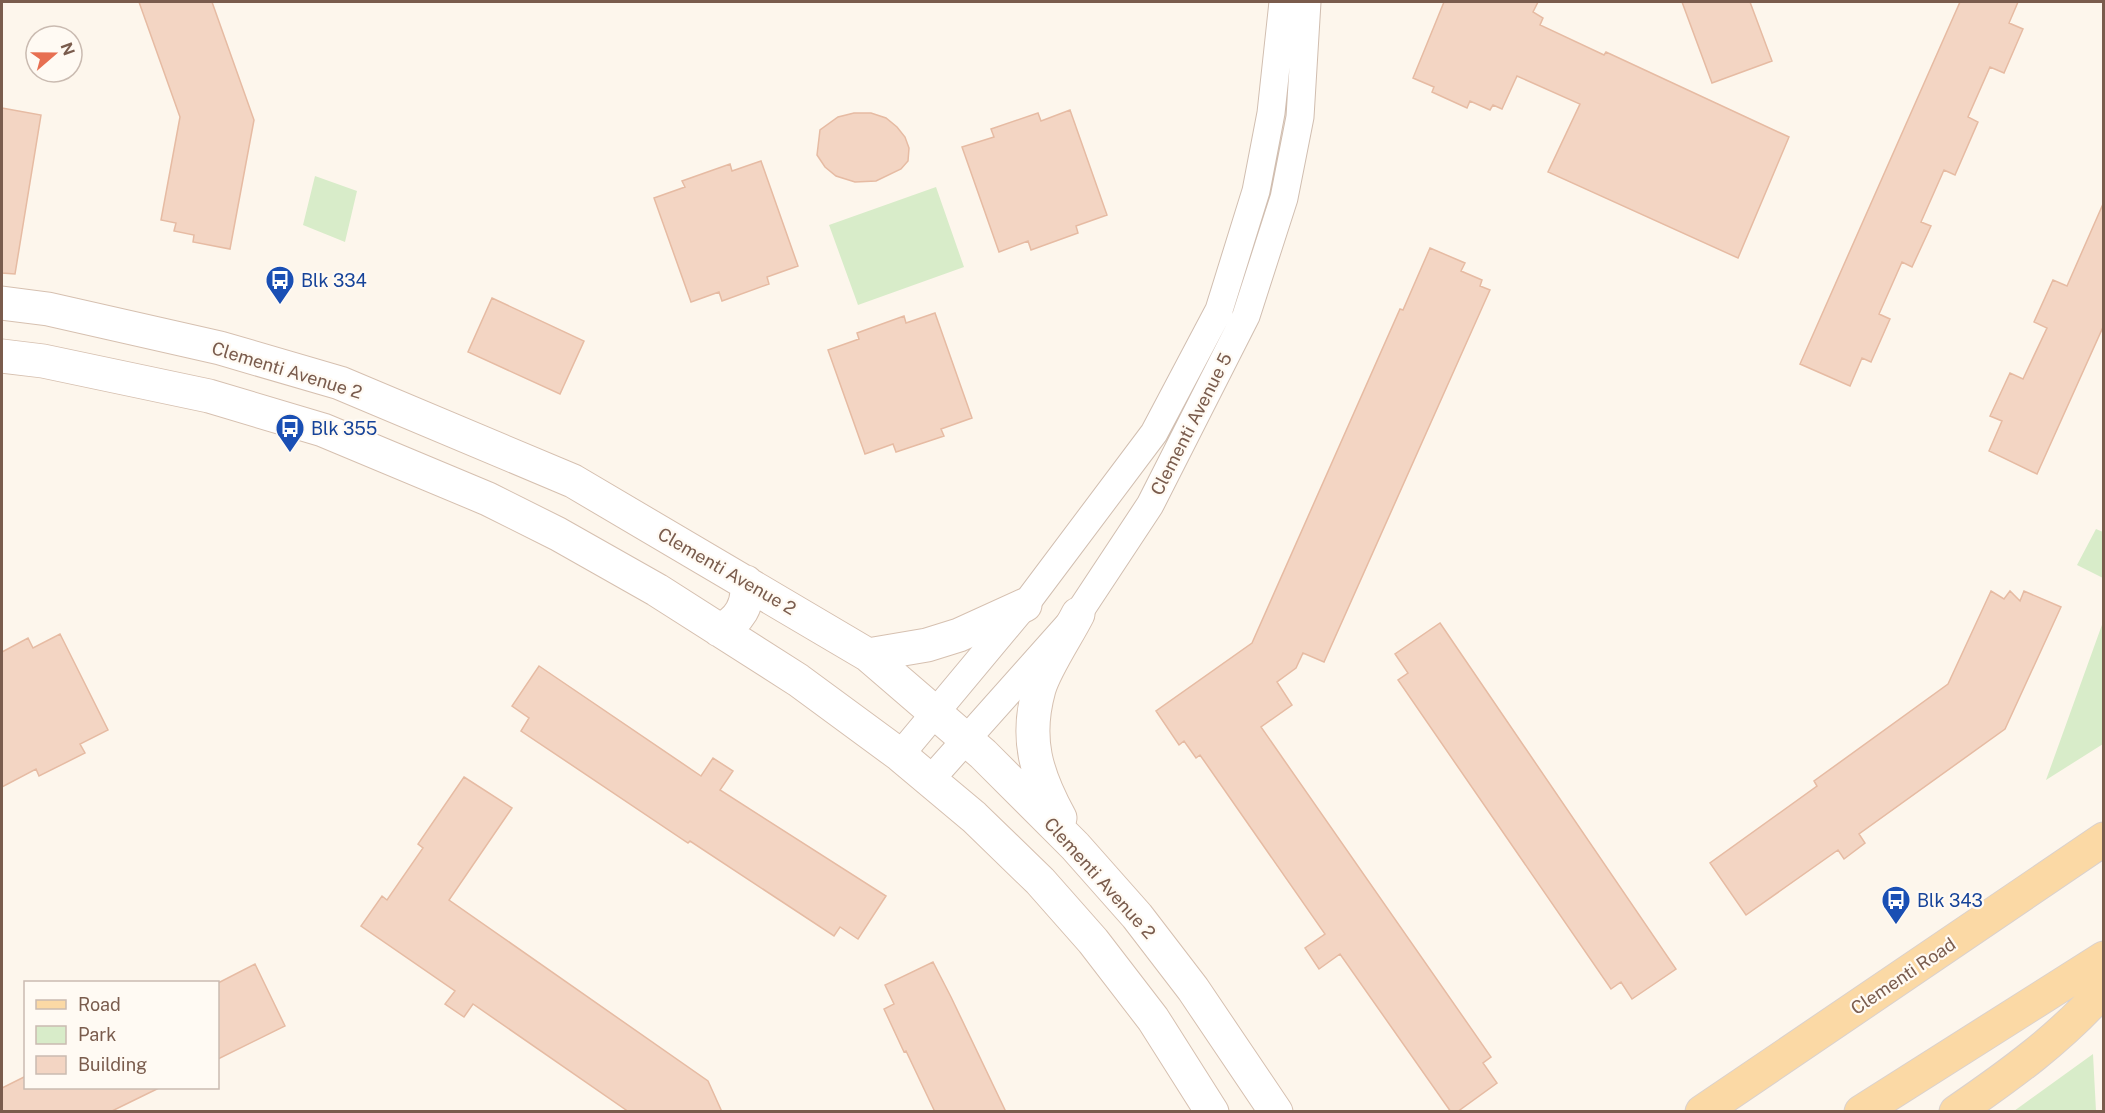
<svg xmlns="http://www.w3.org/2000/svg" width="2105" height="1113" font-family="'Public Sans',sans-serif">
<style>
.green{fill:#d8ecc9}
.building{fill:#f3d5c3;stroke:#e6bba3;stroke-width:1.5}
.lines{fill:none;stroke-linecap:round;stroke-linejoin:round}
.street-casing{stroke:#d1beb0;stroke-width:29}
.secondary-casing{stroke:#d6c0b0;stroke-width:35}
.primary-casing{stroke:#dad1cd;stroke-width:35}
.street{stroke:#fff;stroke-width:27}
.secondary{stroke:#fff;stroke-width:33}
.primary{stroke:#fbd9a5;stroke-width:33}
.labels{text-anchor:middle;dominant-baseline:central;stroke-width:4.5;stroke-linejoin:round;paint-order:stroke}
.transit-label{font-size:18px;fill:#164399;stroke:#fffaf3;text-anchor:start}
.street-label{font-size:18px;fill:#7a5c4d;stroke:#fffaf3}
</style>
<rect width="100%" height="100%" fill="#fdf6ec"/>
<!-- green -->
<path class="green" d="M315 176 357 191 345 242 303 225Z
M936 187 964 267 858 305 829 225Z
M2096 529 2103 532V578L2077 565Z
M2103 622V744L2046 780Z
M2093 1054 2096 1111H2014Z"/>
<!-- building -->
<path class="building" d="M139 2H212L254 120 230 249 193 242 194 235 174 231 176 223 161 220 180 117Z
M1444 2H1538L1533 12 1543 18 1540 25 1604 55 1606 52 1789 137 1738 258 1548 172 1580 104 1517 76 1502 109 1493 105 1490 110 1470 101 1467 108 1432 92 1434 87 1413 78Z
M1682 2H1750L1772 61 1712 83Z
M1960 2H2018L2009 23 2023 29 2004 73 1990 67 1968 117 1978 122 1955 175 1944 170 1921 222 1931 226 1912 267 1902 262 1879 314 1890 319 1871 362 1862 358 1850 386 1800 364Z
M2 108 41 115 15 274 2 273Z
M1070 110 1107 215 1076 226 1078 233 1031 250 1028 241 999 252 962 147 994 137 991 129 1038 113 1041 121Z
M854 113H871L886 118 897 127 905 137 909 148 908 161 901 169 876 181 855 182 836 176 825 167 817 155 820 130 838 117Z
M761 161 798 266 767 277 769 284 722 301 719 292 691 302 654 198 685 187 682 181 730 164 732 171Z
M2103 204V327L2037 474 1989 451 2002 421 1990 416 2010 373 2023 379 2047 328 2034 322 2053 280 2067 286Z
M1430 248 1465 263 1461 271 1482 280 1480 286 1490 290 1324 662 1303 653 1296 668 1277 682 1292 705 1261 727 1491 1057 1483 1063 1497 1083 1457 1112H1451L1340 954 1319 969 1305 948 1325 934 1200 755 1196 758 1184 741 1179 745 1156 711 1252 643 1400 309 1403 310Z
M492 298 584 341 560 394 468 352Z
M935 313 972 418 941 429 944 436 896 452 893 444 865 454 828 350 859 339 857 333 904 316 906 323Z
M1991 591 2004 599 2010 591 2020 601 2024 591 2061 607 2005 729 1859 834 1865 843 1844 859 1838 850 1746 915 1710 863 1817 786 1814 781 1948 684Z
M1440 623 1676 969 1632 999 1621 982 1611 989 1398 680 1408 673 1395 654Z
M60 634 108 730 80 744 85 753 39 776 36 769 2 787V652L28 638 33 648Z
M539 666 701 776 713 758 733 771 720 790 886 896 858 939 840 927 834 936 690 841 688 843 521 731 529 718 512 706Z
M464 777 512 808 449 900 708 1081 722 1112H629L473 1004 464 1017 445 1004 455 991 361 926 382 896 387 900 423 848 418 844Z
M933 962 951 997 1006 1112H935L906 1051 904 1052 884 1009 894 1004 885 985Z
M255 964 285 1026 218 1059V983Z
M26 1076V1088H159L110 1112H2V1088Z"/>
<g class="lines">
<!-- street casing -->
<g class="street-casing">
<path id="street" d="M900 755 1025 605 1154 433 1219 310 1256 191 1271 113 1283 2
M931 779 1078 614 1150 505 1246 316 1284 198 1300 117 1307 2"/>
</g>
<!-- secondary casing -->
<g class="secondary-casing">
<path id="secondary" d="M2 303 48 309 220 348 340 383 573 481 868 655 983 754 1075 846 1137 916 1193 989 1276 1112
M2 356 43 361 209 396 323 430 488 499 558 534 657 590 798 680 900 755 974 817 1040 881 1093 941 1153 1019 1212 1112
M719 630C739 622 750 604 746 582
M868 655 927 645 959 635 1025 605
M1060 818C1036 774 1025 739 1039 689 1045 668 1068 634 1078 614"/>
</g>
<!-- primary casing -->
<g class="primary-casing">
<path id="primary" d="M1702 1112 2104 839
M1861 1112 2104 958
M1956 1112C2010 1075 2061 1038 2104 989"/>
</g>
<!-- street -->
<use href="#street" class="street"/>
<!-- secondary -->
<use href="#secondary" class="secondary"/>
<!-- primary -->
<use href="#primary" class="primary"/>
</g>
<!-- icons -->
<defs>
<g id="bus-pin" transform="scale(1.5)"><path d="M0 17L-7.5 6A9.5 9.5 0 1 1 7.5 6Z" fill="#1a4fb4" stroke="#fffaf3"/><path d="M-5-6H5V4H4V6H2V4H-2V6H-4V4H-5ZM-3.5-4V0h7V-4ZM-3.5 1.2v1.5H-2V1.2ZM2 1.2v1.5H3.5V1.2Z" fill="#fff"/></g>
</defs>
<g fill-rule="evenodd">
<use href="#bus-pin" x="280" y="280"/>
<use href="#bus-pin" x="290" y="428"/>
<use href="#bus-pin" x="1896" y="900"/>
</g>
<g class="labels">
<!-- transit labels -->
<g class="transit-label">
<text x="301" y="280">Blk 334</text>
<text x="311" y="428">Blk 355</text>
<text x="1917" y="900">Blk 343</text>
</g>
<!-- street labels -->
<g class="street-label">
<text transform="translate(287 370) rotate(17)">Clementi Avenue 2</text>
<text transform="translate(1191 424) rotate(-63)">Clementi Avenue 5</text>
<text transform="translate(727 571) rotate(30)">Clementi Avenue 2</text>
<text transform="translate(1100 878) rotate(48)">Clementi Avenue 2</text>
<text transform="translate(1903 976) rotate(-34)">Clementi Road</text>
</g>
</g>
<!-- border -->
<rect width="2105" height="1113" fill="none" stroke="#7a5c4d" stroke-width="6"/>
<!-- legend -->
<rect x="24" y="981" width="195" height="108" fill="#fffaf3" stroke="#cabbb1" stroke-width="1.5"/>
<rect x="36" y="1000" width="30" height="9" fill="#fbd9a5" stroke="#cabbb1" stroke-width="1.5"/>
<text x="78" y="1011" font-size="18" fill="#7a5c4d">Road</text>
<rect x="36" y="1026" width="30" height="18" fill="#d8ecc9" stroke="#cabbb1" stroke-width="1.5"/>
<text x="78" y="1041" font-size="18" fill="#7a5c4d">Park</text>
<rect x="36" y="1056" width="30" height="18" fill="#f3d5c3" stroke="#cabbb1" stroke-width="1.5"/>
<text x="78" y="1071" font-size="18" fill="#7a5c4d">Building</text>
<!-- north arrow -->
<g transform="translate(54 54) rotate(70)"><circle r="28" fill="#fffaf3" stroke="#cabbb1" stroke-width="1.5"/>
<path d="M0-4.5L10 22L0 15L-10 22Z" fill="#e76f51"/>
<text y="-9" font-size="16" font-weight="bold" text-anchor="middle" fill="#7a5c4d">N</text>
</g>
</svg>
